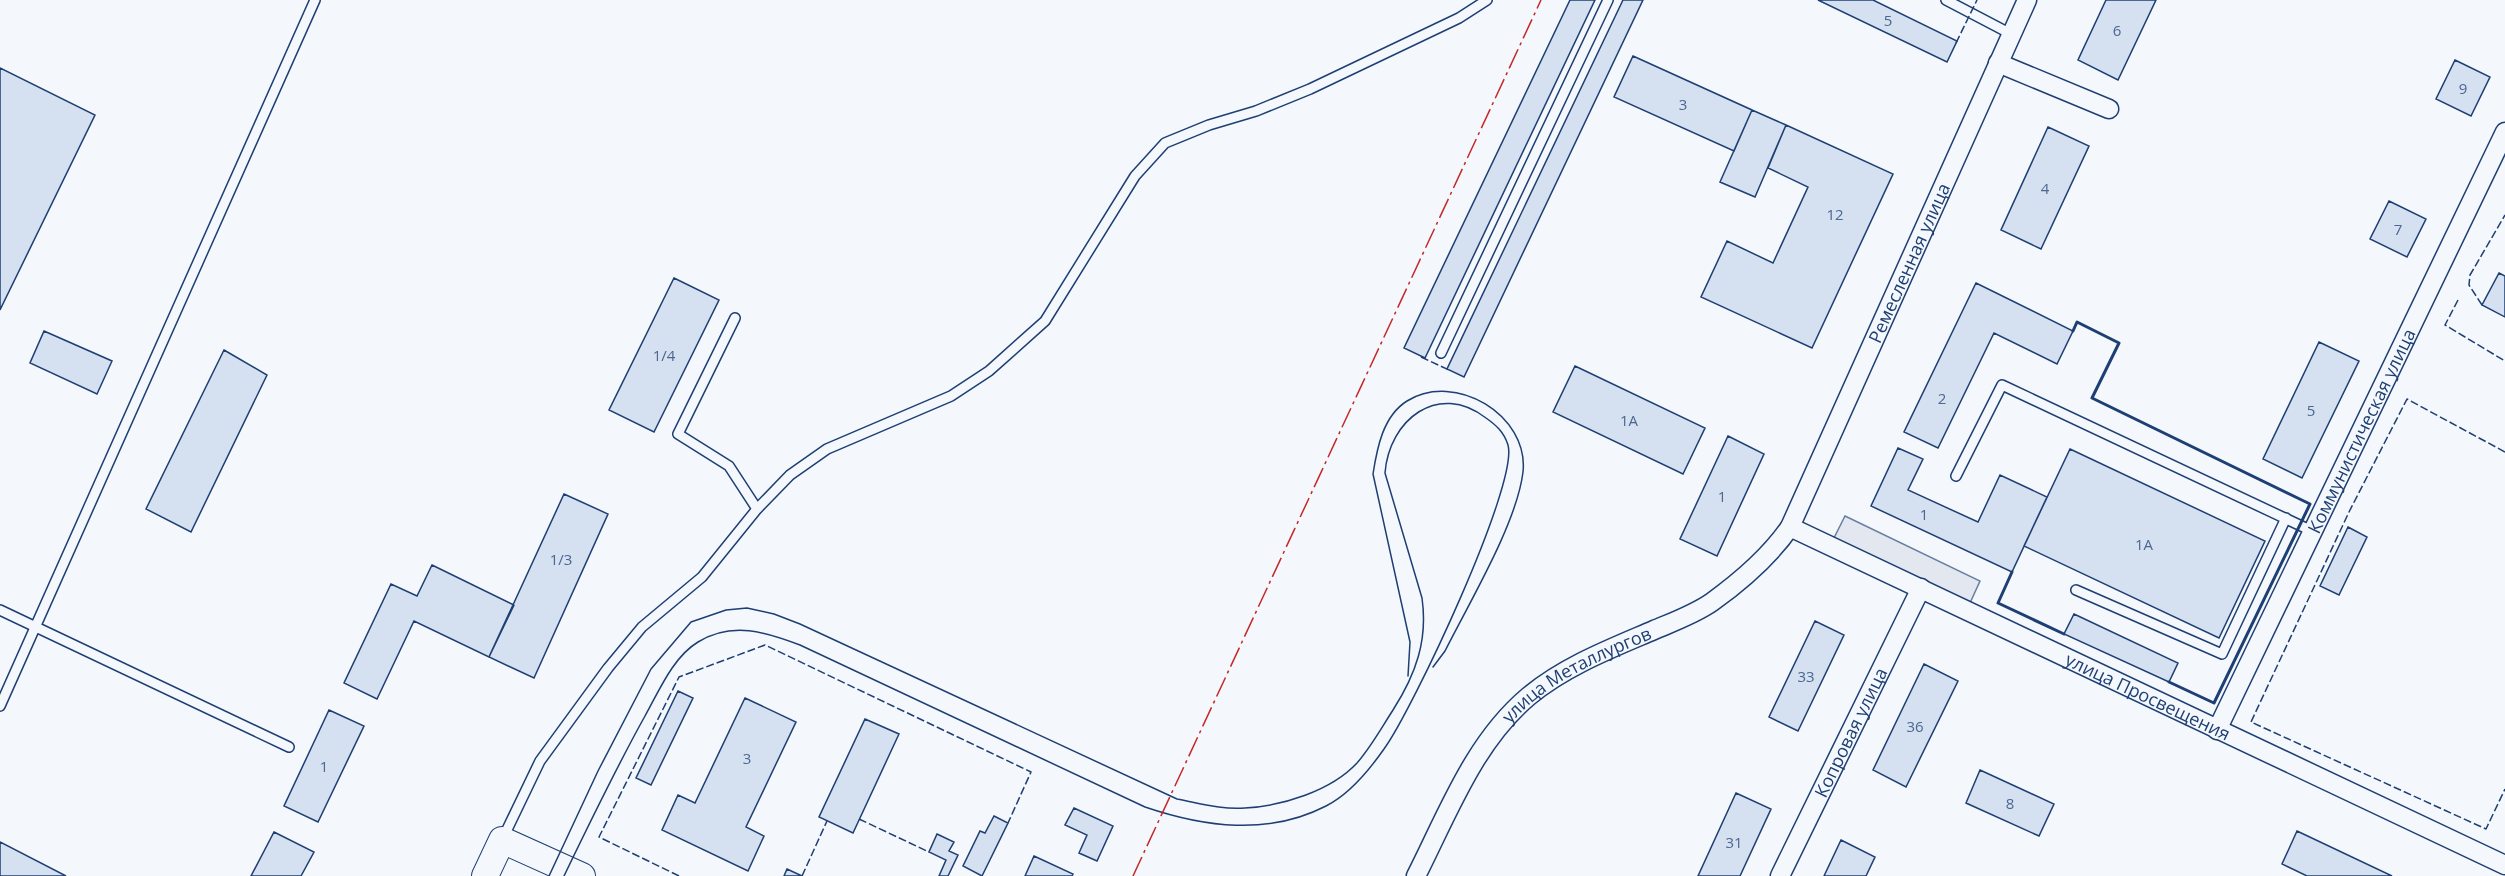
<svg xmlns="http://www.w3.org/2000/svg" width="2505" height="876" font-family="'Open Sans',sans-serif">
<style>
.parking{fill:#e3e8f0;stroke:#687fa3;stroke-width:1.5}
.building{fill:#d5e0f0;stroke:#1d3f73;stroke-width:1.5}
.lines{fill:none;stroke-linecap:round;stroke-linejoin:round}
.lane-casing{stroke:#1d3f73;stroke-width:12}
.street-casing{stroke:#1d3f73;stroke-width:21}
.secondary-casing{stroke:#1d3f73;stroke-width:28}
.lane{stroke:#f4f7fb;stroke-width:9}
.street{stroke:#f4f7fb;stroke-width:18}
.secondary{stroke:#f4f7fb;stroke-width:26}
.tram{stroke:#1d3f73;stroke-width:1.5}
.fence{stroke:#1d3f73;stroke-width:1.5;stroke-dasharray:8 3;stroke-linecap:butt}
.wall{stroke:#1d3f73;stroke-width:3}
.power{stroke:#c62828;stroke-width:1.5;stroke-dasharray:21 4.5 3 4.5;stroke-linecap:butt}
.labels{text-anchor:middle;dominant-baseline:central;stroke-width:4.5;stroke-linejoin:round;paint-order:stroke}
.number-label{font-size:15px;fill:#4b6792}
.street-label{font-size:18px;fill:#1d3f73;stroke:#f4f7fb}
</style>
<rect width="100%" height="100%" fill="#f4f7fb"/>
<!-- parking -->
<path class="parking" d="M1845 516 1980 581 1970 603 1834 538Z"/>
<!-- building -->
<path class="building" d="M1570 0H1595L1425 358 1404 348Z
M1623 0H1643L1464 377 1447 369Z
M1818 0H1873L1957 41 1947 62Z
M2106 0H2156L2118 80 2078 60Z
M1633 56 1752 110 1734 151 1614 97Z
M2455 60 2490 77 2471 116 2436 99Z
M0 68 95 115 0 310Z
M1752 110 1786 125 1755 197 1720 182Z
M1786 125 1893 174 1812 348 1701 297 1727 241 1773 263 1808 187 1768 168Z
M2048 127 2089 146 2041 249 2001 230Z
M2389 201 2426 219 2407 257 2370 239Z
M2499 273 2505 276V317L2482 305Z
M674 278 719 300 654 432 609 410Z
M1976 283 2073 331 2057 364 1994 333 1938 448 1904 432Z
M44 331 112 361 97 394 30 363Z
M2319 342 2359 361 2302 478 2263 459Z
M224 350 267 375 191 532 146 509Z
M1575 366 1705 428 1683 474 1553 412Z
M1728 436 1764 454 1717 556 1680 539Z
M1898 448 1923 459 1908 490 1978 522 2000 475 2047 497 2012 572 1871 506Z
M2070 449 2265 541 2219 638 2024 546Z
M564 494 608 514 534 678 489 657Z
M2348 527 2367 537 2339 595 2320 586Z
M432 565 514 605 489 657 414 621 377 699 344 683 391 584 417 596Z
M2074 614 2178 663 2169 682 2064 634Z
M1815 621 1844 635 1798 731 1769 717Z
M1924 664 1958 681 1906 787 1873 770Z
M678 691 693 698 651 785 636 778Z
M745 698 796 722 746 827 764 836 748 871 662 830 678 795 695 803Z
M329 710 364 726 318 822 284 806Z
M865 719 899 734 853 833 819 817Z
M1980 770 2054 804 2039 836 1966 803Z
M1736 793 1771 809 1740 876H1698Z
M1074 808 1113 826 1097 861 1079 853 1087 835 1065 825Z
M994 816 1008 823 982 876 963 866 980 831 985 833Z
M2297 831 2392 876H2307L2282 864Z
M274 832 314 852 301 876H251Z
M937 834 954 842 949 851 958 855 948 876H939L946 860 929 852Z
M1841 840 1875 857 1866 876H1824Z
M0 842 66 876H0Z
M1034 856 1073 874 1072 876H1025Z
M787 869 802 876H784Z"/>
<g class="lines">
<!-- lane casing -->
<g class="lane-casing">
<path id="lane" d="M1946 0 2011 34
M735 318 678 434 729 466 757 509
M1441 353 1608 0
M1956 476 2002 385 2312 531
M2076 590 2222 654 2286 518
M0 610 289 747
M0 706 315 0
M503 838 540 761 608 668 642 627 702 577 757 509 790 475 827 449 951 396 989 371 1045 321 1135 176 1165 143 1209 125 1256 111 1310 89 1459 18 1487 0"/>
</g>
<!-- street casing -->
<g class="street-casing">
<g id="street">
<path d="M1998 63 2109 109"/>
<path id="s1" d="M1790 527 2505 865"/>
<path id="s2" d="M2217 730 2505 132"/>
<path id="s3" d="M1416 876C1448 813 1474 742 1529 696 1565 666 1612 648 1654 630 1673 622 1695 614 1712 602 1741 581 1770 556 1790 527L2027 0"/>
<path id="s4" d="M1780 876 1921 588"/>
</g>
</g>
<!-- secondary casing -->
<g class="secondary-casing">
<path id="secondary" d="M485 876 502 840 582 876"/>
</g>
<!-- lane -->
<use href="#lane" class="lane"/>
<!-- street -->
<use href="#street" class="street"/>
<!-- secondary -->
<use href="#secondary" class="secondary"/>
<!-- tram -->
<path class="tram" d="M1408 676 1410 642 1373 474C1377 448 1383 416 1407 401 1455 371 1529 415 1523 472 1517 523 1469 603 1445 651L1433 667
M549 876 598 771 651 669 691 622 726 610 747 608 774 614 800 624 1177 799C1199 803 1222 810 1245 808 1282 806 1331 791 1357 763 1371 747 1382 727 1393 710 1416 674 1428 640 1422 598L1385 473C1389 420 1438 381 1486 418 1496 425 1504 432 1508 445 1519 484 1412 711 1384 749 1370 769 1348 795 1326 806 1268 836 1204 827 1145 807L800 645C766 632 732 621 698 642 673 657 659 691 645 716 616 768 590 822 564 876"/>
<!-- fence -->
<path class="fence" d="M1956 43 1977 0
M2458 300 2445 325 2505 361
M2482 305 2469 285 2470 275 2505 215
M1421 357 1451 371
M2505 452 2407 399 2349 512 2251 722 2486 829 2505 789
M859 819 929 852
M679 876 599 837 679 677 765 645 1031 772 1008 823
M802 876 827 821"/>
<!-- wall -->
<path class="wall" d="M2073 331 2077 322 2119 343 2092 398 2310 504 2214 703 2169 682
M2012 572 1998 603 2064 634"/>
<!-- power -->
<path class="power" d="M1133 876 1541 0"/>
</g>
<g class="labels">
<!-- number labels -->
<g class="number-label">
<text x="1888" y="20">5</text>
<text x="2117" y="30">6</text>
<text x="2463" y="88">9</text>
<text x="1683" y="104">3</text>
<text x="2045" y="188">4</text>
<text x="1835" y="214">12</text>
<text x="2398" y="229">7</text>
<text x="664" y="355">1/4</text>
<text x="1942" y="398">2</text>
<text x="2311" y="410">5</text>
<text x="1629" y="420">1А</text>
<text x="1722" y="496">1</text>
<text x="1924" y="514">1</text>
<text x="2144" y="544">1А</text>
<text x="561" y="559">1/3</text>
<text x="1806" y="676">33</text>
<text x="1915" y="726">36</text>
<text x="747" y="758">3</text>
<text x="324" y="766">1</text>
<text x="2010" y="803">8</text>
<text x="1734" y="842">31</text>
</g>
<!-- street labels -->
<g class="street-label">
<text stroke="none"><textPath href="#s3" startOffset="819">Ремесленная улица</textPath></text>
<text stroke="none"><textPath href="#s2" startOffset="332">Коммунистическая улица</textPath></text>
<text stroke="none"><textPath href="#s3" startOffset="266">улица Металлургов</textPath></text>
<text stroke="none"><textPath href="#s1" startOffset="396">улица Просвещения</textPath></text>
<text stroke="none"><textPath href="#s4" startOffset="160">Копровая улица</textPath></text>
</g>
</g>
</svg>
